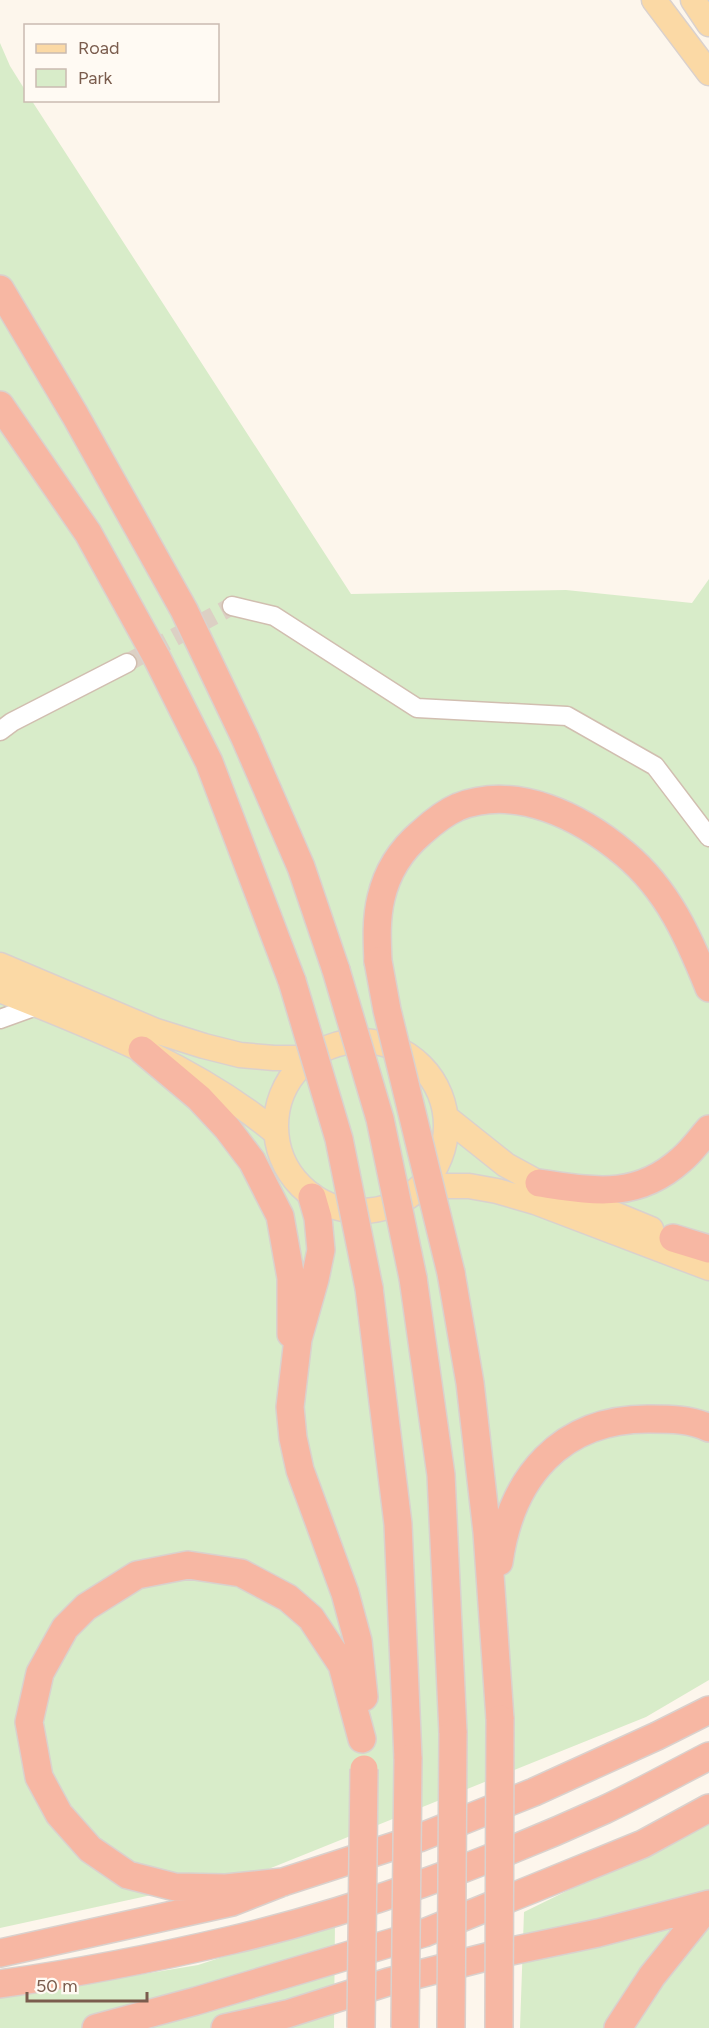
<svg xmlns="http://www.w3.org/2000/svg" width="709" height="2028" font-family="Figtree,sans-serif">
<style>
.green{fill:#d8ecc9}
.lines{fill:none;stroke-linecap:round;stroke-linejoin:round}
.minor-tunnel{stroke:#dcd0c4;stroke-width:18;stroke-dasharray:18 9;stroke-linecap:butt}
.minor-casing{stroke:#d1beb0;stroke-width:21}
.major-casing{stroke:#dad1cd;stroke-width:27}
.highway-casing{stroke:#dad1cd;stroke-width:30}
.minor{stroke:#fff;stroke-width:18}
.major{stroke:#fbd9a5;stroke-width:24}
.highway{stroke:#f7b7a3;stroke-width:27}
.highway-bridge-casing{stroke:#dad1cd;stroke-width:30;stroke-linecap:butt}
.highway-bridge{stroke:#f7b7a3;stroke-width:27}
</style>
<rect width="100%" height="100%" fill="#fdf6ec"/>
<!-- green -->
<path class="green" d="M0 43 10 66 25 90 26 100 32 101 351 594 566 590 692 603 709 579V1680L646 1717 266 1870 0 1928Z
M709 1821V2028H520L524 1912Z
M335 1920 334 2028H0V1998L198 1965Z"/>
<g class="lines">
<!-- minor-tunnel -->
<path class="minor-tunnel" d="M127 663 232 606"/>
<!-- minor casing -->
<g class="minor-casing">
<path id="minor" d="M232 606 274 616 417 708 567 716 655 766 709 837
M0 731 12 722 127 663
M0 1019 39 1005"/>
</g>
<!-- major casing -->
<g class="major-casing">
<path id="major" d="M654 0 709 73
M693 0 709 24
M0 965 156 1031 204 1046 240 1055 274 1058H308
M0 990C95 1028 195 1066 275 1132
M276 1126a85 85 0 1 1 170 0a85 85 0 1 1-170 0Z
M447 1118 506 1165 539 1183 651 1229
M424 1186H469L497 1191 535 1202 709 1268"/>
</g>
<!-- highway casing -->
<g class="highway-casing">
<path id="highway" d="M0 289 75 415 184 610 245 738 301 867 336 970
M0 405 88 533 157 658 209 762 292 981
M378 961C377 940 376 919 381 898 387 872 401 850 421 833 432 823 444 813 458 807 517 784 581 817 625 854 668 890 689 938 709 988
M142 1050 199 1098 227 1128 252 1161 280 1216 291 1278V1334
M539 1183C594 1191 636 1200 681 1160 692 1151 700 1139 709 1129
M312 1197 318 1218 321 1250 315 1279 298 1339 290 1407 293 1438 300 1470 345 1593 358 1641 364 1697
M673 1238 709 1249
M451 1273 470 1383 487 1532 500 1719
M413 1278 441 1475 453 1733
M369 1288 398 1524 408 1759
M499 1562C511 1477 561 1418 650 1419 670 1419 691 1419 709 1428
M283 1882 226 1888 175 1887 128 1875 90 1849 59 1814 39 1777 29 1722 40 1673 65 1628 86 1607 137 1575 188 1565 241 1573 288 1598 311 1618 342 1665 362 1739
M0 1953 232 1902 283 1882 419 1838 534 1792 657 1736 709 1710
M0 1984C78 1973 155 1958 232 1940 356 1911 488 1863 604 1810 640 1793 674 1774 709 1756
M96 2028 196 2001 424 1933 643 1844 709 1808
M225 2028 287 2014 388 1982 502 1953 598 1933 709 1904
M618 2028 652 1976 709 1905"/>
</g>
<!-- minor -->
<use href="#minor" class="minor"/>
<!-- major -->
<use href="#major" class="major"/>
<!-- highway -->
<use href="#highway" class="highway"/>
<!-- highway-bridge casing -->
<g class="highway-bridge-casing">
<path id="highway-bridge" d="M378 961 387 1010 451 1273
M336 970 380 1119 413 1278
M292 981 339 1139 369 1288
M361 2028 364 1769
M405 2028 408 1759
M451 2028 453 1733
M499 2028 500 1719"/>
</g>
<!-- highway-bridge -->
<use href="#highway-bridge" class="highway-bridge"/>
</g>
<!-- legend -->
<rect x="24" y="24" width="195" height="78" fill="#fffaf3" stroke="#cabbb1" stroke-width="1.5"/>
<rect x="36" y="44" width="30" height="9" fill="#fbd9a5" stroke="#cabbb1" stroke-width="1.5"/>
<text x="78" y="54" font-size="18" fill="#7a5c4d">Road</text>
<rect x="36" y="69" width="30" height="18" fill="#d8ecc9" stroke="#cabbb1" stroke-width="1.5"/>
<text x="78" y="84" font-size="18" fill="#7a5c4d">Park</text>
<!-- scale -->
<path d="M27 1992v9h120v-9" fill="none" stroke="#7a5c4d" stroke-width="3"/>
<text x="36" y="1992" font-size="18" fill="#7a5c4d" stroke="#fffaf3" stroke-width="4.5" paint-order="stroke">50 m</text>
</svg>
